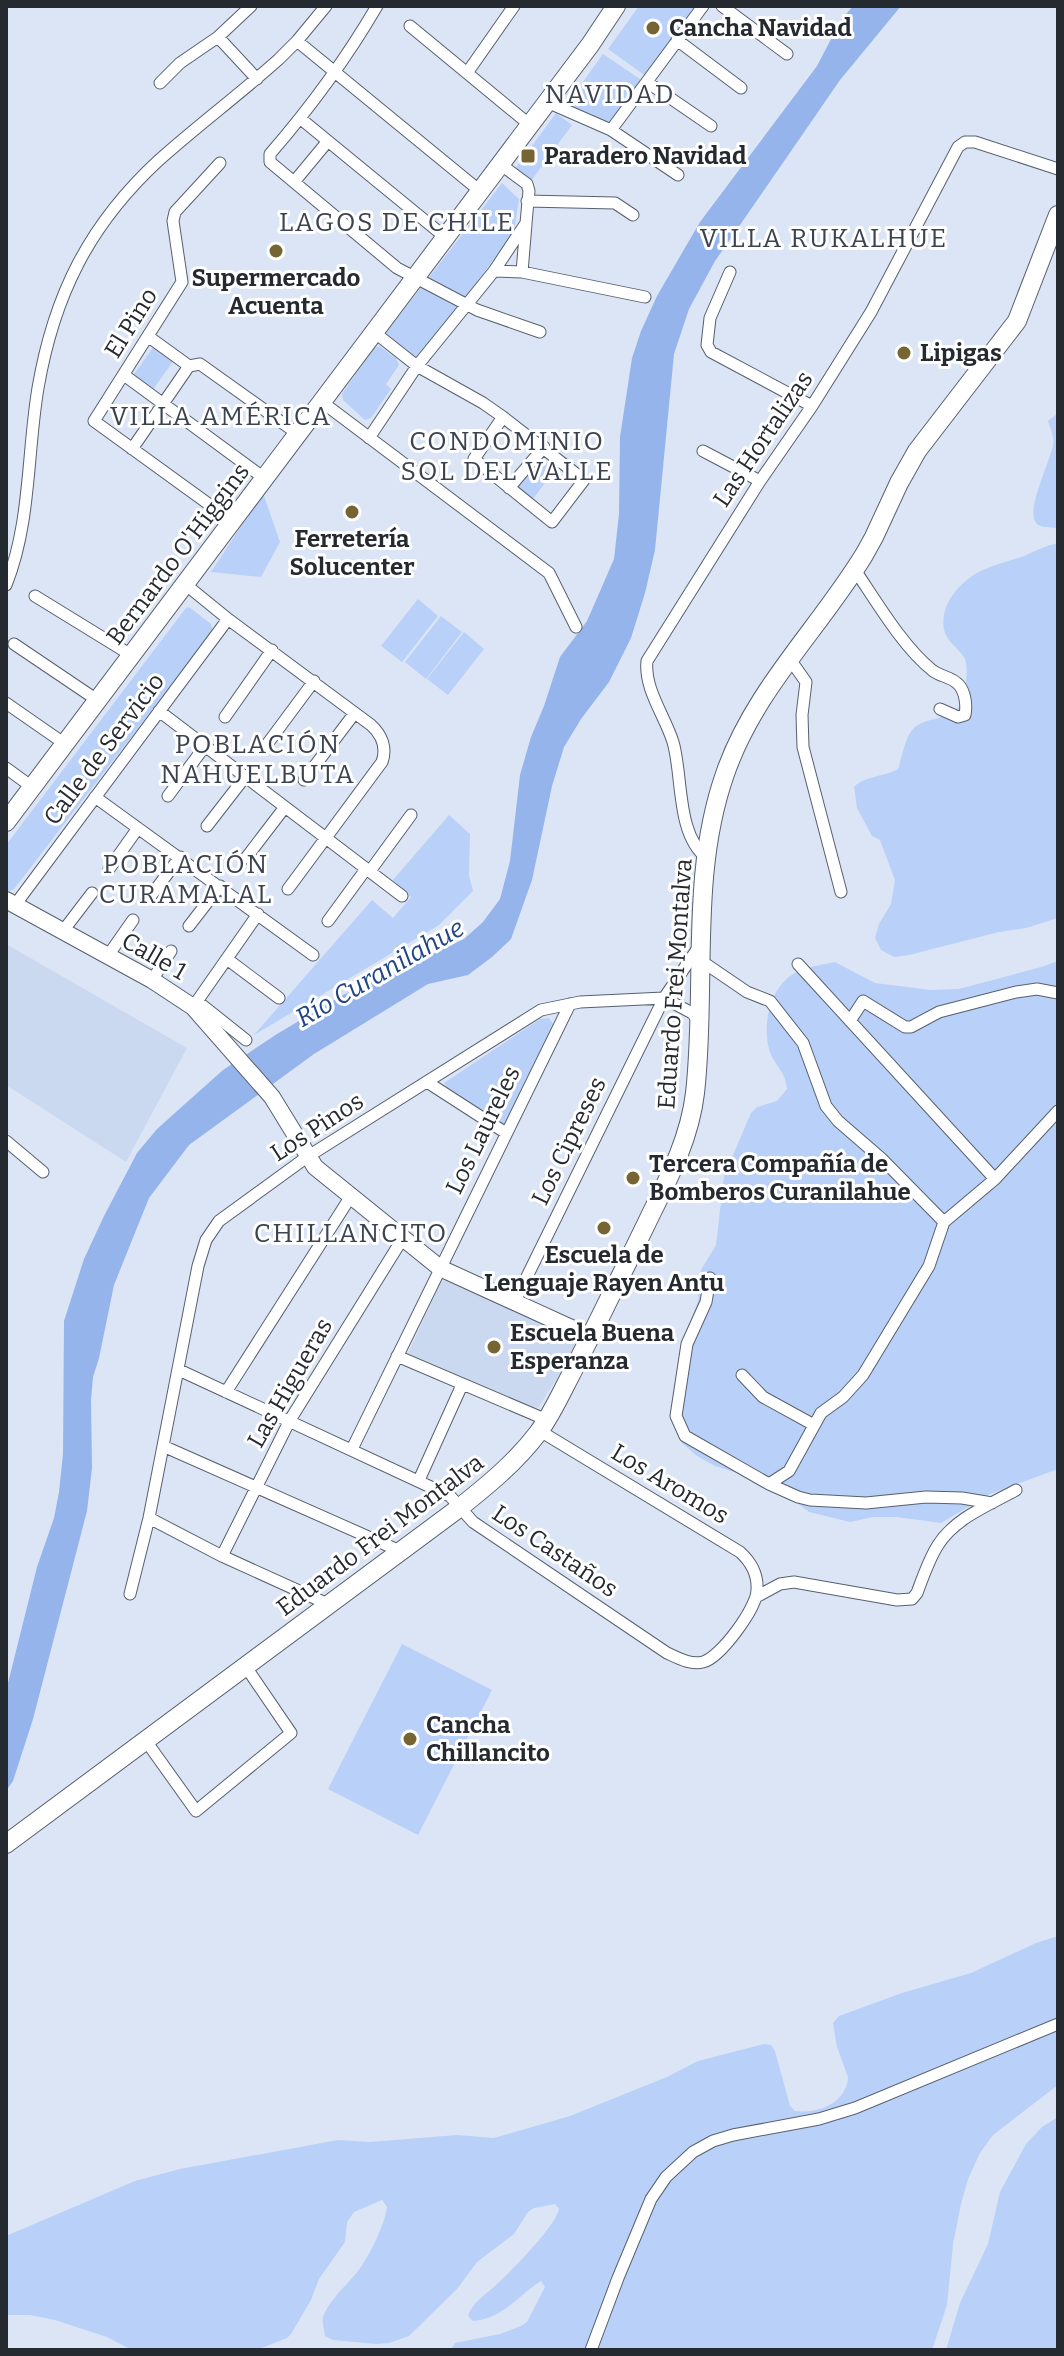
<svg xmlns="http://www.w3.org/2000/svg" width="1064" height="2356" font-family="Bitter,serif">
<style>
.built{fill:#cbd9f0}
.green{fill:#b9d0f8}
.water{fill:#95b4eb}
.lines{fill:none;stroke-linecap:round;stroke-linejoin:round}
.street-casing{stroke:#57606e;stroke-width:13}
.secondary-casing{stroke:#57606e;stroke-width:18}
.primary-casing{stroke:#57606e;stroke-width:20}
.street{stroke:#fff;stroke-width:11}
.secondary{stroke:#fff;stroke-width:16}
.primary{stroke:#fff;stroke-width:18}
.poi-dot{fill:#766433;stroke:#fff;stroke-width:3}
.labels{text-anchor:middle;dominant-baseline:central;stroke-width:6;stroke-linejoin:round;paint-order:stroke}
.poi-label{font-size:24px;font-weight:bold;fill:#252930;stroke:#fff;text-anchor:start}
.street-label{font-size:24px;fill:#252930;stroke:#fff}
.neighbourhood-label{font-size:26px;letter-spacing:2px;fill:#3b4250;stroke:#fff}
.water-label{font-size:26px;font-style:italic;fill:#204484;stroke:#fff}
</style>
<rect width="100%" height="100%" fill="#dbe5f6"/>
<!-- built -->
<path class="built" d="M6 944 187 1048 126 1162 6 1085Z
M447 1279 580 1342 538 1408 524 1404 408 1353 441 1282Z"/>
<!-- green -->
<path class="green" d="M639 6H697L647 77 608 49Z
M603 54 643 81 613 125 567 104Z
M556 113 572 125 531 181 515 169Z
M502 183 519 199 514 232 419 360 386 333Z
M154 346 174 360 152 391 132 377Z
M379 346 396 358 399 365 386 384 391 389 371 418 365 420 343 400 342 394 374 348Z
M1058 413V528H1056C1050 527 1042 528 1037 524 1024 513 1050 462 1053 445 1055 438 1050 428 1048 421Z
M538 456 555 470 532 500 515 486Z
M263 493 280 542 261 577 211 572Z
M1058 543V918L1026 928 999 932 909 955 894 957 881 950 875 938 879 924 891 904 895 880 880 840 872 836 857 808 854 787C864 776 884 777 898 769 902 757 905 737 913 729 925 716 954 721 960 704 965 694 970 667 964 657 959 649 948 642 945 633 937 607 960 580 983 570 996 564 1010 561 1024 556 1035 551 1045 546 1058 543Z
M418 599 438 616 402 662 381 646Z
M189 607 211 624 213 631 14 889 7 892 6 845 186 608Z
M441 616 462 632 426 679 405 662Z
M464 632 484 649 448 695 427 679Z
M449 815 470 834 469 875 473 891 439 925 254 1035 372 900 393 918 411 897 393 880Z
M1058 961V1469L990 1494 941 1523 897 1517H873L850 1522 809 1512 792 1499 750 1477 715 1466 697 1456 682 1443 678 1435 673 1414 685 1335 698 1301 701 1270 716 1245 724 1176 751 1113 757 1107 777 1101 787 1089C786 1074 777 1067 771 1055 761 1029 768 990 793 974 804 967 822 965 835 962L875 983 931 990 959 989 1041 967Z
M549 1018 553 1024 504 1125 450 1092 444 1083 540 1019Z
M402 1644 492 1690 418 1835 328 1789Z
M1058 1936V2085L993 2135 980 2153 968 2179 961 2204 953 2244 947 2305 932 2350H451L455 2343 500 2334 521 2326 527 2322 545 2287 541 2281C516 2297 504 2318 473 2321L468 2316C473 2301 487 2294 498 2283 513 2269 555 2227 559 2209L555 2204 534 2208 528 2212 514 2234 477 2262 457 2289 409 2336 389 2343 376 2344 333 2340 325 2336C324 2329 322 2323 323 2317 329 2300 347 2285 358 2271 369 2257 385 2224 387 2207L382 2200 354 2212 347 2222 345 2242 319 2279 311 2300 291 2334 287 2338 259 2349 132 2350 107 2337 55 2320 30 2315H6V2236L135 2181 180 2169 338 2140 370 2142 457 2135 494 2138 570 2116 667 2077 698 2061 764 2044 771 2045 775 2051 790 2106 795 2111C818 2114 847 2103 848 2077L837 2047 833 2023 839 2016 902 1993 971 1973 1036 1943Z
M1058 2117V2350H946L960 2303 988 2244 1000 2192 1026 2144 1042 2127Z"/>
<!-- water -->
<path class="water" d="M853 6H901L840 80 778 170 715 261 689 309 674 354 655 550 645 593 631 638 609 682 581 719 564 747 552 786 532 880 511 939 492 957 468 975 428 984 314 1054 189 1145 149 1198 114 1285 99 1358 93 1377 91 1400 92 1468 87 1511 33 1719 13 1781 6 1791V1691L37 1567 54 1518 59 1492 63 1454 64 1321 84 1259 104 1216 137 1153 157 1129 223 1070 277 1034 343 995 464 939 483 922 500 899 510 861 520 775 531 737 544 706 560 657 587 621 614 559 619 514 620 437 632 358 641 331 657 296 700 222 817 66 841 20Z"/>
<g class="lines">
<!-- street casing -->
<g class="street-casing">
<path id="street" d="M377 6C346 59 310 108 270 154V162L397 268 477 310 540 332
M722 6 787 54
M410 26 530 125
M218 37 257 79
M677 40 741 88
M297 41 480 191
M467 73 514 6
M647 82 711 126
M160 83 180 63 218 37 251 6
M547 102 611 130 678 175
M301 119 445 237
M611 130 703 6
M220 163 175 212 173 221 182 282 94 421 232 521
M294 182 328 141
M527 201 615 203 633 215
M494 271 522 272 645 297
M522 272 526 224
M730 272 710 318 707 345 711 352 812 406
M374 332 417 366 483 403 503 417 584 480 552 522 474 459 503 417
M149 337 189 366 200 364 298 434
M124 375 264 478
M322 402 549 573 576 627
M369 438 417 366 494 271 526 223 529 191 527 184 500 164
M132 449 189 366
M703 451 760 481
M509 488 544 447
M855 570C876 601 903 647 932 670 940 677 951 676 959 685 965 692 967 705 965 715L958 717 940 709
M185 584 228 619 371 725C382 735 387 748 382 762L288 889
M6 585C31 523 27 453 38 388 54 295 89 225 158 161 197 126 240 94 279 59L297 41 326 6
M35 596 131 655
M14 644 97 700
M789 658 806 682 802 715 803 747 841 892
M6 703 65 744
M159 711 402 896
M225 717 272 650
M265 747 314 681
M6 768 32 787
M304 780 354 714
M168 796 205 746
M95 797 313 955
M207 826 245 777
M246 858 285 807
M707 858C676 835 683 776 673 742 665 716 644 689 647 661L760 481 812 406 871 312 958 147 965 142H975L1058 169
M109 869 138 828
M370 871 411 815
M150 897 180 857
M15 905 228 619
M328 921 366 869
M189 926 220 886
M63 931 92 893
M107 957 133 920
M227 959 279 998
M700 960 747 992 770 1001 803 1043 826 1106 838 1121 883 1160 944 1222
M798 964 995 1179
M152 980 171 951
M664 998 692 1013 700 1022
M197 1001 246 1040
M193 1007 258 914
M850 1021 863 1001 905 1027H911L939 1012 1016 992 1037 989 1058 993
M427 1082 506 1133
M6 1141 43 1172
M710 1278 706 1302 687 1344 676 1416 685 1436 769 1484 798 1497 810 1500 866 1503 926 1497 962 1498 992 1503
M514 1303 664 998 698 948
M397 1356 547 1420
M179 1370 450 1496 473 1522 667 1653C678 1658 690 1665 703 1662 720 1658 757 1608 757 1590 758 1575 751 1562 740 1552L540 1431
M742 1375 763 1397 814 1425
M226 1392 351 1196
M163 1446 400 1551
M352 1449 570 1004
M419 1480 462 1385
M769 1484 789 1471 821 1413 843 1397 863 1375 929 1266 944 1222 995 1179 1058 1111
M149 1518 222 1556 330 1605
M222 1556 290 1420 403 1238
M130 1594 149 1518 198 1266 206 1240 219 1221 307 1157 541 1010 580 1002 664 998
M756 1597 780 1584 794 1582 897 1600 912 1599 917 1593C923 1577 929 1559 938 1545 955 1518 989 1505 1016 1490
M146 1741 196 1811 291 1733 246 1667
M591 2350 618 2278 651 2199 666 2177 693 2152 713 2141 733 2135 819 2119 855 2108 1058 2024"/>
</g>
<!-- secondary casing -->
<g class="secondary-casing">
<path id="secondary" d="M6 900 152 980 193 1007 272 1097 315 1167 440 1268 591 1337"/>
</g>
<!-- primary casing -->
<g class="primary-casing">
<path id="primary" d="M6 822 590 45 616 6
M6 1844 459 1508C488 1485 516 1462 538 1433 549 1418 557 1402 565 1386 580 1357 595 1328 609 1299 624 1270 638 1241 652 1212 671 1174 690 1136 695 1093 707 988 689 876 725 774 754 690 818 630 864 555L874 537 899 483 917 451 1017 321 1058 215"/>
</g>
<!-- street -->
<use href="#street" class="street"/>
<!-- secondary -->
<use href="#secondary" class="secondary"/>
<!-- primary -->
<use href="#primary" class="primary"/>
</g>
<!-- markers -->
<g class="poi-dot">
<circle cx="653" cy="28" r="8"/>
<rect x="520" y="148" width="16" height="16" rx="4"/>
<circle cx="276" cy="251" r="8"/>
<circle cx="904" cy="353" r="8"/>
<circle cx="352" cy="512" r="8"/>
<circle cx="633" cy="1178" r="8"/>
<circle cx="604" cy="1228" r="8"/>
<circle cx="494" cy="1347" r="8"/>
<circle cx="410" cy="1739" r="8"/>
</g>
<g class="labels">
<!-- poi labels -->
<g class="poi-label">
<text x="669" y="28">Cancha Navidad</text>
<text x="544" y="156">Paradero Navidad</text>
<text x="276" y="278" text-anchor="middle">Supermercado<tspan x="276" dy="28">Acuenta</tspan></text>
<text x="920" y="353">Lipigas</text>
<text x="352" y="539" text-anchor="middle">Ferretería<tspan x="352" dy="28">Solucenter</tspan></text>
<text x="649" y="1164">Tercera Compañía de<tspan x="649" dy="28">Bomberos Curanilahue</tspan></text>
<text x="604" y="1255" text-anchor="middle">Escuela de<tspan x="604" dy="28">Lenguaje Rayen Antu</tspan></text>
<text x="510" y="1333">Escuela Buena<tspan x="510" dy="28">Esperanza</tspan></text>
<text x="426" y="1725">Cancha<tspan x="426" dy="28">Chillancito</tspan></text>
</g>
<!-- street labels -->
<g class="street-label">
<text transform="translate(131 323) rotate(-58)">El Pino</text>
<text transform="translate(763 439) rotate(-56)">Las Hortalizas</text>
<text transform="translate(178 554) rotate(-53)">Bernardo O'Higgins</text>
<text transform="translate(104 749) rotate(-53)">Calle de Servicio</text>
<text transform="translate(154 956) rotate(30)">Calle 1</text>
<text transform="translate(675 984) rotate(-86)">Eduardo Frei Montalva</text>
<text transform="translate(317 1127) rotate(-33)">Los Pinos</text>
<text transform="translate(483 1130) rotate(-64)">Los Laureles</text>
<text transform="translate(569 1141) rotate(-64)">Los Cipreses</text>
<text transform="translate(290 1383) rotate(-60)">Las Higueras</text>
<text transform="translate(670 1484) rotate(31)">Los Aromos</text>
<text transform="translate(380 1535) rotate(-37)">Eduardo Frei Montalva</text>
<text transform="translate(555 1551) rotate(34)">Los Castaños</text>
</g>
<!-- neighbourhood labels -->
<g class="neighbourhood-label">
<text x="610" y="94">NAVIDAD</text>
<text x="397" y="222">LAGOS DE CHILE</text>
<text x="824" y="238">VILLA RUKALHUE</text>
<text x="221" y="416">VILLA AMÉRICA</text>
<text x="507" y="441">CONDOMINIO<tspan x="507" dy="30">SOL DEL VALLE</tspan></text>
<text x="258" y="744">POBLACIÓN<tspan x="258" dy="30">NAHUELBUTA</tspan></text>
<text x="186" y="864">POBLACIÓN<tspan x="186" dy="30">CURAMALAL</tspan></text>
<text x="351" y="1233">CHILLANCITO</text>
</g>
<!-- water labels -->
<g class="water-label">
<text transform="translate(380 973) rotate(-30)">Río Curanilahue</text>
</g>
</g>
<!-- border -->
<rect width="1064" height="2356" fill="none" stroke="#252930" stroke-width="16"/>
</svg>
